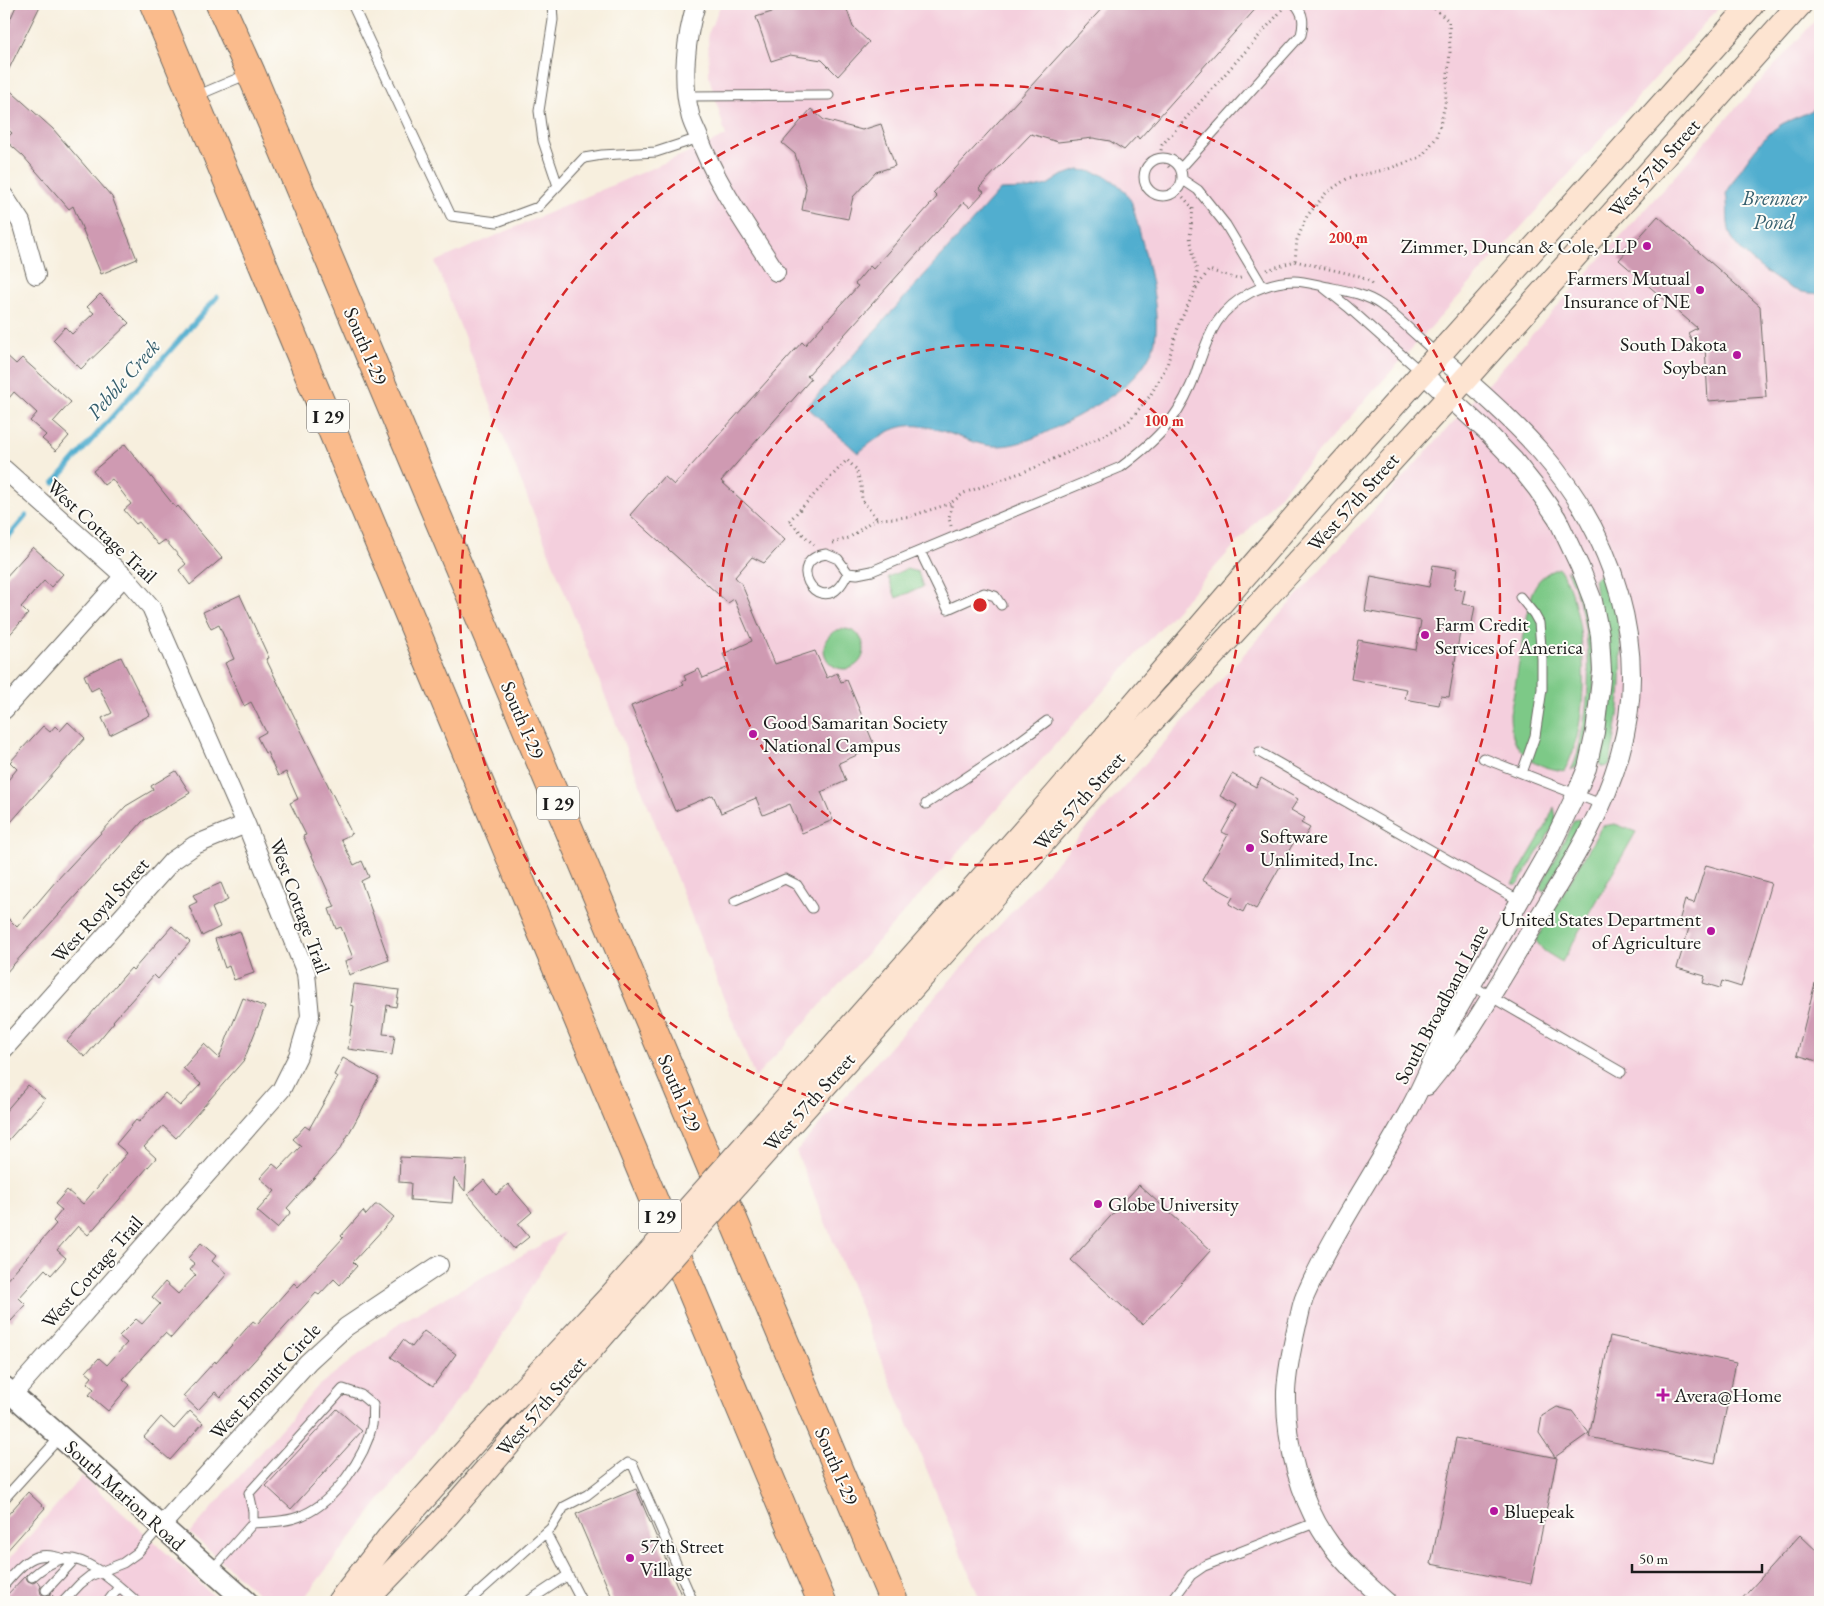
<svg xmlns="http://www.w3.org/2000/svg" width="1824" height="1606" font-family="'EB Garamond',serif">
<style>
.built{fill:#f4cfdd}
.green{fill:#7dc987;stroke:#4c7252}
.water{fill:#51aecf;stroke:#366576}
.lines{fill:none;stroke-linecap:round;stroke-linejoin:round}
.stream{stroke:#51aecf;stroke-width:5}
.building{fill:#cf9ab2}
.service-casing{stroke:#696660;stroke-width:11}
.minor-casing{stroke:#696660;stroke-width:20}
.tertiary-casing{stroke:#696660;stroke-width:24}
.secondary-casing{stroke:#696660;stroke-width:26}
.motorway-casing{stroke:#696660;stroke-width:30}
.path{stroke:#696660;stroke-width:3;stroke-dasharray:1 4;stroke-linecap:butt}
.service{stroke:#fff;stroke-width:9}
.minor{stroke:#fff;stroke-width:18}
.tertiary{stroke:#fff;stroke-width:21}
.secondary{stroke:#fde4d1;stroke-width:24}
.motorway{stroke:#fabb8c;stroke-width:28}
.secondary-bridge-casing{stroke:#696660;stroke-width:26;stroke-linecap:butt}
.secondary-bridge{stroke:#fde4d1;stroke-width:24}
.ring{fill:none;stroke:#d62828;stroke-width:2.5;stroke-dasharray:9 6}
.poi-dot{fill:#b5179e;stroke:#fdfcf7;stroke-width:2}
.labels{text-anchor:middle;dominant-baseline:central;stroke-width:4;stroke-linejoin:round;paint-order:stroke}
.shield{fill:#fdfcf7;stroke:#605f5e;stroke-width:1}
.shield-label{font-size:19px;font-weight:bold;fill:#1c1c1c}
.street-label{font-size:20px;fill:#1c1c1c;stroke:#fdfcf7}
.poi-label{font-size:20px;fill:#1c1c1c;stroke:#fdfcf7;text-anchor:start}
.water-label{font-size:21px;font-style:italic;fill:#345e6d;stroke:#fdfcf7}
.centre{fill:#d62828;stroke:#fdfcf7;stroke-width:2.5}
.ring-label{font-size:15px;text-anchor:middle;font-weight:bold;fill:#d62828;stroke:#fdfcf7;stroke-width:4;stroke-linejoin:round;paint-order:stroke}
</style>
<rect width="100%" height="100%" fill="#fdfcf7"/>
<filter id="ink" filterUnits="userSpaceOnUse"><feTurbulence type="fractalNoise" baseFrequency=".02" numOctaves="2"/><feDisplacementMap in="SourceGraphic" scale="10" xChannelSelector="R" yChannelSelector="G"/><feConvolveMatrix kernelMatrix="1 2 1 2 8 2 1 2 1" color-interpolation-filters="sRGB"/></filter>
<filter id="wash" filterUnits="userSpaceOnUse"><feTurbulence type="fractalNoise" baseFrequency=".0096" numOctaves="4" result="noise"/><feDisplacementMap in="SourceGraphic" scale="20" xChannelSelector="R" yChannelSelector="G"/><feGaussianBlur stdDeviation="1.12" result="paint"/><feColorMatrix in="noise" values="0 0 0 0 0 0 0 0 0 0 0 0 0 0 0 0 0 1.4 0 .05"/><feComposite in="paint" operator="in"/></filter>
<g filter="url(#wash)">
<rect width="100%" height="100%" fill="#f7efde"/>
<!-- built -->
<path class="built" d="M721 4H1722L755 1078 435 262 726 136 709 77 708 34Z
M1820 15V1602H981L796 1151Z
M564 1232 486 1363 301 1602H267L190 1533 318 1386 401 1322Z
M82 1476 220 1602H4V1565Z"/>
<!-- green -->
<path class="green" d="M1559 568C1590 609 1591 729 1564 771 1529 766 1510 750 1510 714L1531 595C1536 581 1544 573 1559 568Z
M906 569 918 572 923 587 896 598 888 577Z
M1566 570 1573 574 1585 605 1593 656 1594 685 1591 714 1580 762 1578 766 1571 770C1577 759 1579 748 1581 736 1593 686 1592 616 1566 570Z
M1603 573 1606 577C1610 590 1614 602 1617 615 1626 666 1620 713 1610 764L1606 767 1601 766 1598 762 1606 720 1609 687 1594 580 1598 575Z
M824 649a20 20 0 1 1 40 0a20 20 0 1 1-40 0Z
M1554 807 1556 817 1555 824 1518 884H1512L1546 826Z
M1578 819 1584 823 1545 891 1541 890V886L1574 820Z
M1615 824 1636 832 1562 962 1544 951 1536 941 1602 826Z"/>
<!-- water -->
<path class="water" d="M1820 105V294C1811 293 1802 293 1793 289 1779 283 1740 254 1733 240 1725 227 1729 208 1726 194 1737 173 1761 136 1782 124 1795 117 1808 114 1820 105Z
M1078 170C1102 171 1121 181 1132 203 1141 239 1165 314 1153 348 1141 380 1104 402 1076 417 1051 430 1023 447 994 446 978 445 966 439 951 434 907 418 893 425 858 453L807 407 1000 190 1029 189 1047 185 1061 176Z"/>
<g class="lines">
<!-- stream -->
<path class="stream" d="M54 483 217 297
M4 542 26 516"/>
</g>
<g id="blocks">
<!-- building -->
<path class="building" d="M17 4H41L4 79V33Z
M797 4H845L853 27 869 42 838 76 822 60 790 55 771 61 756 17Z
M1106 4H1260L1139 139 1137 136 1124 150 1110 141 1093 138 1058 142 1031 134 979 188 984 192 970 207 964 202 807 376 811 379 721 481 785 540 764 563 752 557 735 577 742 585 775 664 815 651 827 678 837 673 841 682 847 680 875 747 839 763 846 781 821 792 833 820 802 833 790 804 763 815 756 798 721 813 713 795 675 811 631 706 684 685 682 682 686 680 684 676 699 669 703 678 729 667 723 654 752 641 734 599 728 603 630 515 664 476 674 485 802 342 805 345 858 286 855 284 870 266 873 269 937 197 933 193Z
M4 85 53 129 112 197 137 259 101 274 73 206 69 209 23 156 5 140 12 133 4 126Z
M811 109 824 120 862 130 881 124 895 166 876 172 853 197 848 219 802 210 806 188 795 154 782 143Z
M1658 216 1760 306 1766 397 1708 401 1705 346 1697 350 1688 333 1697 328 1619 260Z
M100 294 129 323 81 369 53 340 65 327 72 334 94 313 87 307Z
M4 353 16 364 22 358 71 402 53 422 69 436 56 451 42 439 46 435 30 421 37 413 14 392 4 404Z
M125 444 176 508 178 506 222 558 190 585 179 570 186 564 165 540 158 545 139 522 136 524 124 510 131 504 112 479 104 485 93 471Z
M33 547 63 574 51 587 44 581 21 607 28 614 4 641V579Z
M1433 565 1457 569 1454 588 1465 590 1462 604 1475 606 1470 634 1460 632 1449 697 1441 696 1439 705 1405 699 1407 689 1351 679 1358 640 1416 650 1421 621 1365 611 1371 576 1429 587Z
M240 595 269 658 266 659 352 834 341 839 354 865 362 861 369 877 361 881 389 960 349 975 345 961 353 958 341 927 336 929 329 909 335 907 303 836 306 835 290 803 298 799 286 772 278 776 267 752 265 753 257 737 266 732 251 702 244 706 225 663 234 659 219 625 211 629 203 612Z
M121 657 150 715 110 735 102 718 112 713 99 687 91 691 84 675Z
M68 722 85 738 4 830V785L17 769 10 762 43 726 50 732 55 726 60 731Z
M176 771 190 793 143 821 4 975V914L17 927 56 881 126 806 153 790 151 786Z
M1232 774 1256 787 1261 778 1298 799 1291 810 1305 818 1301 823 1310 828 1301 843 1295 840 1256 909 1247 904 1243 912 1229 904 1233 897 1202 880 1228 835 1222 832 1237 805 1220 796Z
M1706 865 1771 883 1741 987 1722 981 1720 988 1703 983 1705 976 1677 968 1689 928 1678 925 1685 900 1694 903Z
M221 883 228 900 212 908 220 927 202 936 189 906 197 902 193 895Z
M172 926 190 942 158 979 154 975 113 1021 114 1022 85 1057 67 1041 131 968 133 970Z
M240 931 254 973 234 980 229 966 225 968 215 939Z
M1815 983H1820V1062L1797 1055Z
M354 984 399 990 396 1007 387 1005 383 1034 395 1035 392 1055 348 1049 354 1006 351 1005Z
M243 998 265 1007 244 1060 176 1138 163 1126 144 1147 156 1158 88 1235 78 1226 57 1250 66 1258 51 1275 45 1269 19 1298 26 1305 11 1321 4 1316V1283L56 1224 53 1221 62 1210 55 1204 67 1190 83 1204 127 1153 116 1144 136 1120 139 1122 165 1093 180 1106 201 1084 183 1068 204 1044 219 1058Z
M343 1058 379 1078 341 1148 287 1208 291 1212 277 1228 257 1211 275 1191 260 1178 273 1164 279 1169 301 1146 293 1139 305 1126 309 1129 338 1077 334 1075Z
M28 1085 45 1099 4 1145V1113Z
M400 1157 467 1160 465 1191 454 1178 452 1203 410 1200 411 1183 399 1182Z
M484 1180 496 1195 508 1184 532 1212 518 1224 529 1237 514 1249 468 1194Z
M1139 1185 1211 1250 1143 1325 1071 1260Z
M375 1205H380L394 1217 353 1262 357 1266 340 1285 334 1279 319 1295 316 1293 221 1397 215 1392 198 1410 183 1396 215 1361 216 1363 253 1321 257 1324 294 1283 298 1287 343 1238 341 1236 363 1211 366 1215Z
M201 1243 216 1256 212 1261 227 1274 171 1338 165 1333 123 1379 130 1385 108 1411 89 1395 94 1389 87 1383 92 1377 86 1372 99 1358 107 1365 127 1343 119 1336 136 1319 142 1324 160 1304 152 1297 165 1282 178 1294 196 1275 190 1270 195 1264 188 1258Z
M424 1331 456 1354 433 1386 391 1357 403 1340 412 1347Z
M1610 1336 1736 1363 1715 1463 1589 1437Z
M1557 1407 1572 1411 1589 1433 1555 1457 1539 1433 1542 1416Z
M337 1409 362 1431 291 1509 266 1486Z
M190 1411 203 1423 170 1460 144 1437 161 1417 174 1429Z
M1456 1438 1557 1458 1531 1584 1431 1564Z
M636 1489 684 1602H614L576 1514Z
M28 1492 45 1508 4 1554V1519Z
M1800 1535 1820 1554V1602H1739Z
M27 1574 26 1578 28 1581 33 1583 37 1581 41 1586 40 1589 41 1594 45 1596 51 1594 57 1600V1602H4V1598Z"/>
</g>
</g>
<g filter="url(#ink)">
<use href="#blocks" fill-opacity="0" stroke="#696660" stroke-width="1"/>
<g class="lines">
<!-- service casing -->
<g class="service-casing">
<path id="service" d="M352 4 451 216 497 222 538 207 584 158 602 155 656 152 699 138
M552 4 553 20 539 111 543 141 558 186
M196 96 248 74
M688 96 829 95
M1144 177a19 19 0 1 1 38 0a19 19 0 1 1-38 0Z
M1181 168 1301 35C1304 23 1304 14 1295 4
M1183 180 1198 190 1226 225 1263 287
M1323 287 1348 307 1421 372
M920 551 948 609 984 593 995 596 1001 605
M826 554 838 559 848 573C845 578 843 583 839 587 816 612 785 560 826 554Z
M848 573 857 574 872 571 1121 467C1154 442 1174 424 1191 385 1200 364 1204 342 1217 322 1234 297 1264 282 1294 281 1305 281 1317 285 1328 287 1347 291 1365 294 1381 305 1399 318 1421 340 1438 355
M1520 597 1534 614 1539 623 1542 659V689L1535 736 1522 773
M1259 752 1520 901
M1483 758 1601 804
M926 804 1009 749 1047 721
M735 901 785 879 797 885 812 908
M1471 985 1621 1072
M4 1499 60 1437
M546 1533 582 1602
M211 1571 253 1523C269 1522 288 1522 303 1515 334 1502 365 1458 372 1425 373 1419 372 1411 373 1405L361 1395 343 1389 249 1493 253 1511V1523
M32 1577C41 1569 50 1562 62 1559 87 1554 119 1587 137 1602
M4 1585C22 1564 34 1548 63 1559
M46 1590 74 1560
M109 1600 119 1587
M63 1602 80 1584 90 1576 123 1563 137 1553 160 1527
M468 1602 551 1528 564 1507 587 1495 628 1463 633 1465 693 1602
M527 1602 568 1575
M1171 1602 1191 1575 1204 1566 1317 1522"/>
</g>
<!-- minor casing -->
<g class="minor-casing">
<path id="minor" d="M696 4C686 37 681 80 690 114 691 121 695 128 698 135 716 184 748 228 776 272
M4 196 21 222 36 275
M4 469 124 576 151 607 246 824 306 973 310 1016 298 1056 281 1090 12 1395
M4 710 124 576
M4 1049 172 861 195 845 246 824
M1427 1086C1442 1067 1458 1048 1471 1028 1495 991 1517 953 1540 915 1571 864 1604 812 1620 754 1651 647 1613 534 1541 452 1510 417 1474 386 1438 355
M160 1527 308 1362 346 1327 439 1265
M1387 1602C1367 1584 1347 1567 1331 1545 1300 1503 1285 1444 1286 1392 1287 1370 1292 1347 1297 1325 1300 1316 1301 1305 1305 1296 1334 1230 1376 1171 1410 1108 1426 1079 1438 1046 1454 1016L1551 846 1576 794 1587 768 1595 732 1602 671 1600 635 1593 601 1580 567 1557 518 1537 489 1514 460 1486 431 1422 373"/>
</g>
<!-- tertiary casing -->
<g class="tertiary-casing">
<path id="tertiary" d="M4 1387 247 1602"/>
</g>
<!-- secondary casing -->
<g class="secondary-casing">
<path id="secondary" d="M768 1120 1056 795 1318 490 1752 4
M782 1133 1147 726 1338 519 1449 397 1800 4
M339 1602 391 1535 474 1442 609 1298
M364 1602 441 1522 623 1312"/>
</g>
<!-- motorway casing -->
<g class="motorway-casing">
<path id="motorway" d="M154 4C379 536 598 1070 822 1602
M220 4 251 73 894 1602"/>
</g>
<!-- path -->
<path class="path" d="M1169 167 1160 156 1162 145 1283 9
M1183 197 1193 208 1190 237 1197 272 1195 289
M1295 261 1359 276 1375 285
M1267 270 1295 261 1297 240 1307 216 1326 193 1348 178 1388 169 1421 157 1437 137 1445 105 1450 52 1449 21 1429 4
M951 526 949 518 952 502 964 493 1034 468 1103 436 1128 422 1150 396 1167 365 1179 324 1195 290 1209 270 1237 279 1244 277
M833 543 849 538 869 523 877 519 899 518 911 516 952 503
M814 545 789 521 847 460 856 469 861 485 862 500 877 519"/>
<!-- service -->
<use href="#service" class="service"/>
<!-- minor -->
<use href="#minor" class="minor"/>
<!-- tertiary -->
<use href="#tertiary" class="tertiary"/>
<!-- secondary -->
<use href="#secondary" class="secondary"/>
<!-- motorway -->
<use href="#motorway" class="motorway"/>
<!-- secondary-bridge casing -->
<g class="secondary-bridge-casing">
<path id="secondary-bridge" d="M609 1298 768 1120
M623 1312 782 1133"/>
</g>
<!-- secondary-bridge -->
<use href="#secondary-bridge" class="secondary-bridge"/>
</g>
</g>
<!-- distance rings -->
<g class="ring">
<circle cx="980" cy="605" r="260"/>
<circle cx="980" cy="605" r="520"/>
</g>
<!-- markers -->
<g class="poi-dot">
<circle cx="1647" cy="246" r="5"/>
<circle cx="1700" cy="290" r="5"/>
<circle cx="1737" cy="355" r="5"/>
<circle cx="1425" cy="635" r="5"/>
<circle cx="753" cy="734" r="5"/>
<circle cx="1250" cy="848" r="5"/>
<circle cx="1711" cy="931" r="5"/>
<circle cx="1098" cy="1204" r="5"/>
<path d="M1660.5 1387.5h5v5h5v5h-5v5h-5v-5h-5v-5h5z"/>
<circle cx="1494" cy="1511" r="5"/>
<circle cx="630" cy="1558" r="5"/>
</g>
<g class="labels">
<!-- shield labels -->
<g class="shield">
<rect x="307" y="399.5" width="42" height="33" rx="4"/>
<rect x="537" y="786.5" width="42" height="33" rx="4"/>
<rect x="639" y="1199.5" width="42" height="33" rx="4"/>
</g>
<g class="shield-label">
<text x="328" y="416">I 29</text>
<text x="558" y="803">I 29</text>
<text x="660" y="1216">I 29</text>
</g>
<!-- street labels -->
<g class="street-label">
<text transform="translate(1654 168) rotate(-48)">West 57th Street</text>
<text transform="translate(366 346) rotate(67)">South I-29</text>
<text transform="translate(1353 502) rotate(-48)">West 57th Street</text>
<text transform="translate(102 531) rotate(43)">West Cottage Trail</text>
<text transform="translate(523 720) rotate(67)">South I-29</text>
<text transform="translate(1079 801) rotate(-48)">West 57th Street</text>
<text transform="translate(300 906) rotate(70)">West Cottage Trail</text>
<text transform="translate(100 910) rotate(-48)">West Royal Street</text>
<text transform="translate(1441 1004) rotate(-62)">South Broadband Lane</text>
<text transform="translate(680 1093) rotate(67)">South I-29</text>
<text transform="translate(809 1102) rotate(-48)">West 57th Street</text>
<text transform="translate(92 1272) rotate(-49)">West Cottage Trail</text>
<text transform="translate(265 1381) rotate(-47)">West Emmitt Circle</text>
<text transform="translate(541 1406) rotate(-49)">West 57th Street</text>
<text transform="translate(837 1466) rotate(67)">South I-29</text>
<text transform="translate(125 1495) rotate(42)">South Marion Road</text>
</g>
<!-- poi labels -->
<g class="poi-label">
<text x="1637" y="246" text-anchor="end">Zimmer, Duncan &amp; Cole, LLP</text>
<text x="1690" y="278" text-anchor="end">Farmers Mutual<tspan x="1690" dy="23">Insurance of NE</tspan></text>
<text x="1727" y="344" text-anchor="end">South Dakota<tspan x="1727" dy="23">Soybean</tspan></text>
<text x="1435" y="624">Farm Credit<tspan x="1435" dy="23">Services of America</tspan></text>
<text x="763" y="722">Good Samaritan Society<tspan x="763" dy="23">National Campus</tspan></text>
<text x="1260" y="836">Software<tspan x="1260" dy="23">Unlimited, Inc.</tspan></text>
<text x="1701" y="919" text-anchor="end">United States Department<tspan x="1701" dy="23">of Agriculture</tspan></text>
<text x="1108" y="1204">Globe University</text>
<text x="1674" y="1395">Avera@Home</text>
<text x="1504" y="1511">Bluepeak</text>
<text x="640" y="1546">57th Street<tspan x="640" dy="23">Village</tspan></text>
</g>
<!-- water labels -->
<g class="water-label">
<text x="1774" y="197">Brenner<tspan x="1774" dy="24">Pond</tspan></text>
<text transform="translate(123 379) rotate(-49)">Pebble Creek</text>
</g>
</g>
<circle cx="980" cy="605" r="8" class="centre"/>
<g class="ring-label">
<text x="1348" y="243">200 m</text>
<text x="1164" y="426">100 m</text>
</g>
<!-- margin -->
<rect width="1824" height="1606" fill="none" stroke="#fdfcf7" stroke-width="20"/>
<!-- scale -->
<path d="M1632 1564v8h130v-8" fill="none" stroke="#1c1c1c" stroke-width="2.5"/>
<text x="1639" y="1564" font-size="15" fill="#1c1c1c" stroke="#fdfcf7" stroke-width="4" paint-order="stroke">50 m</text>
</svg>
